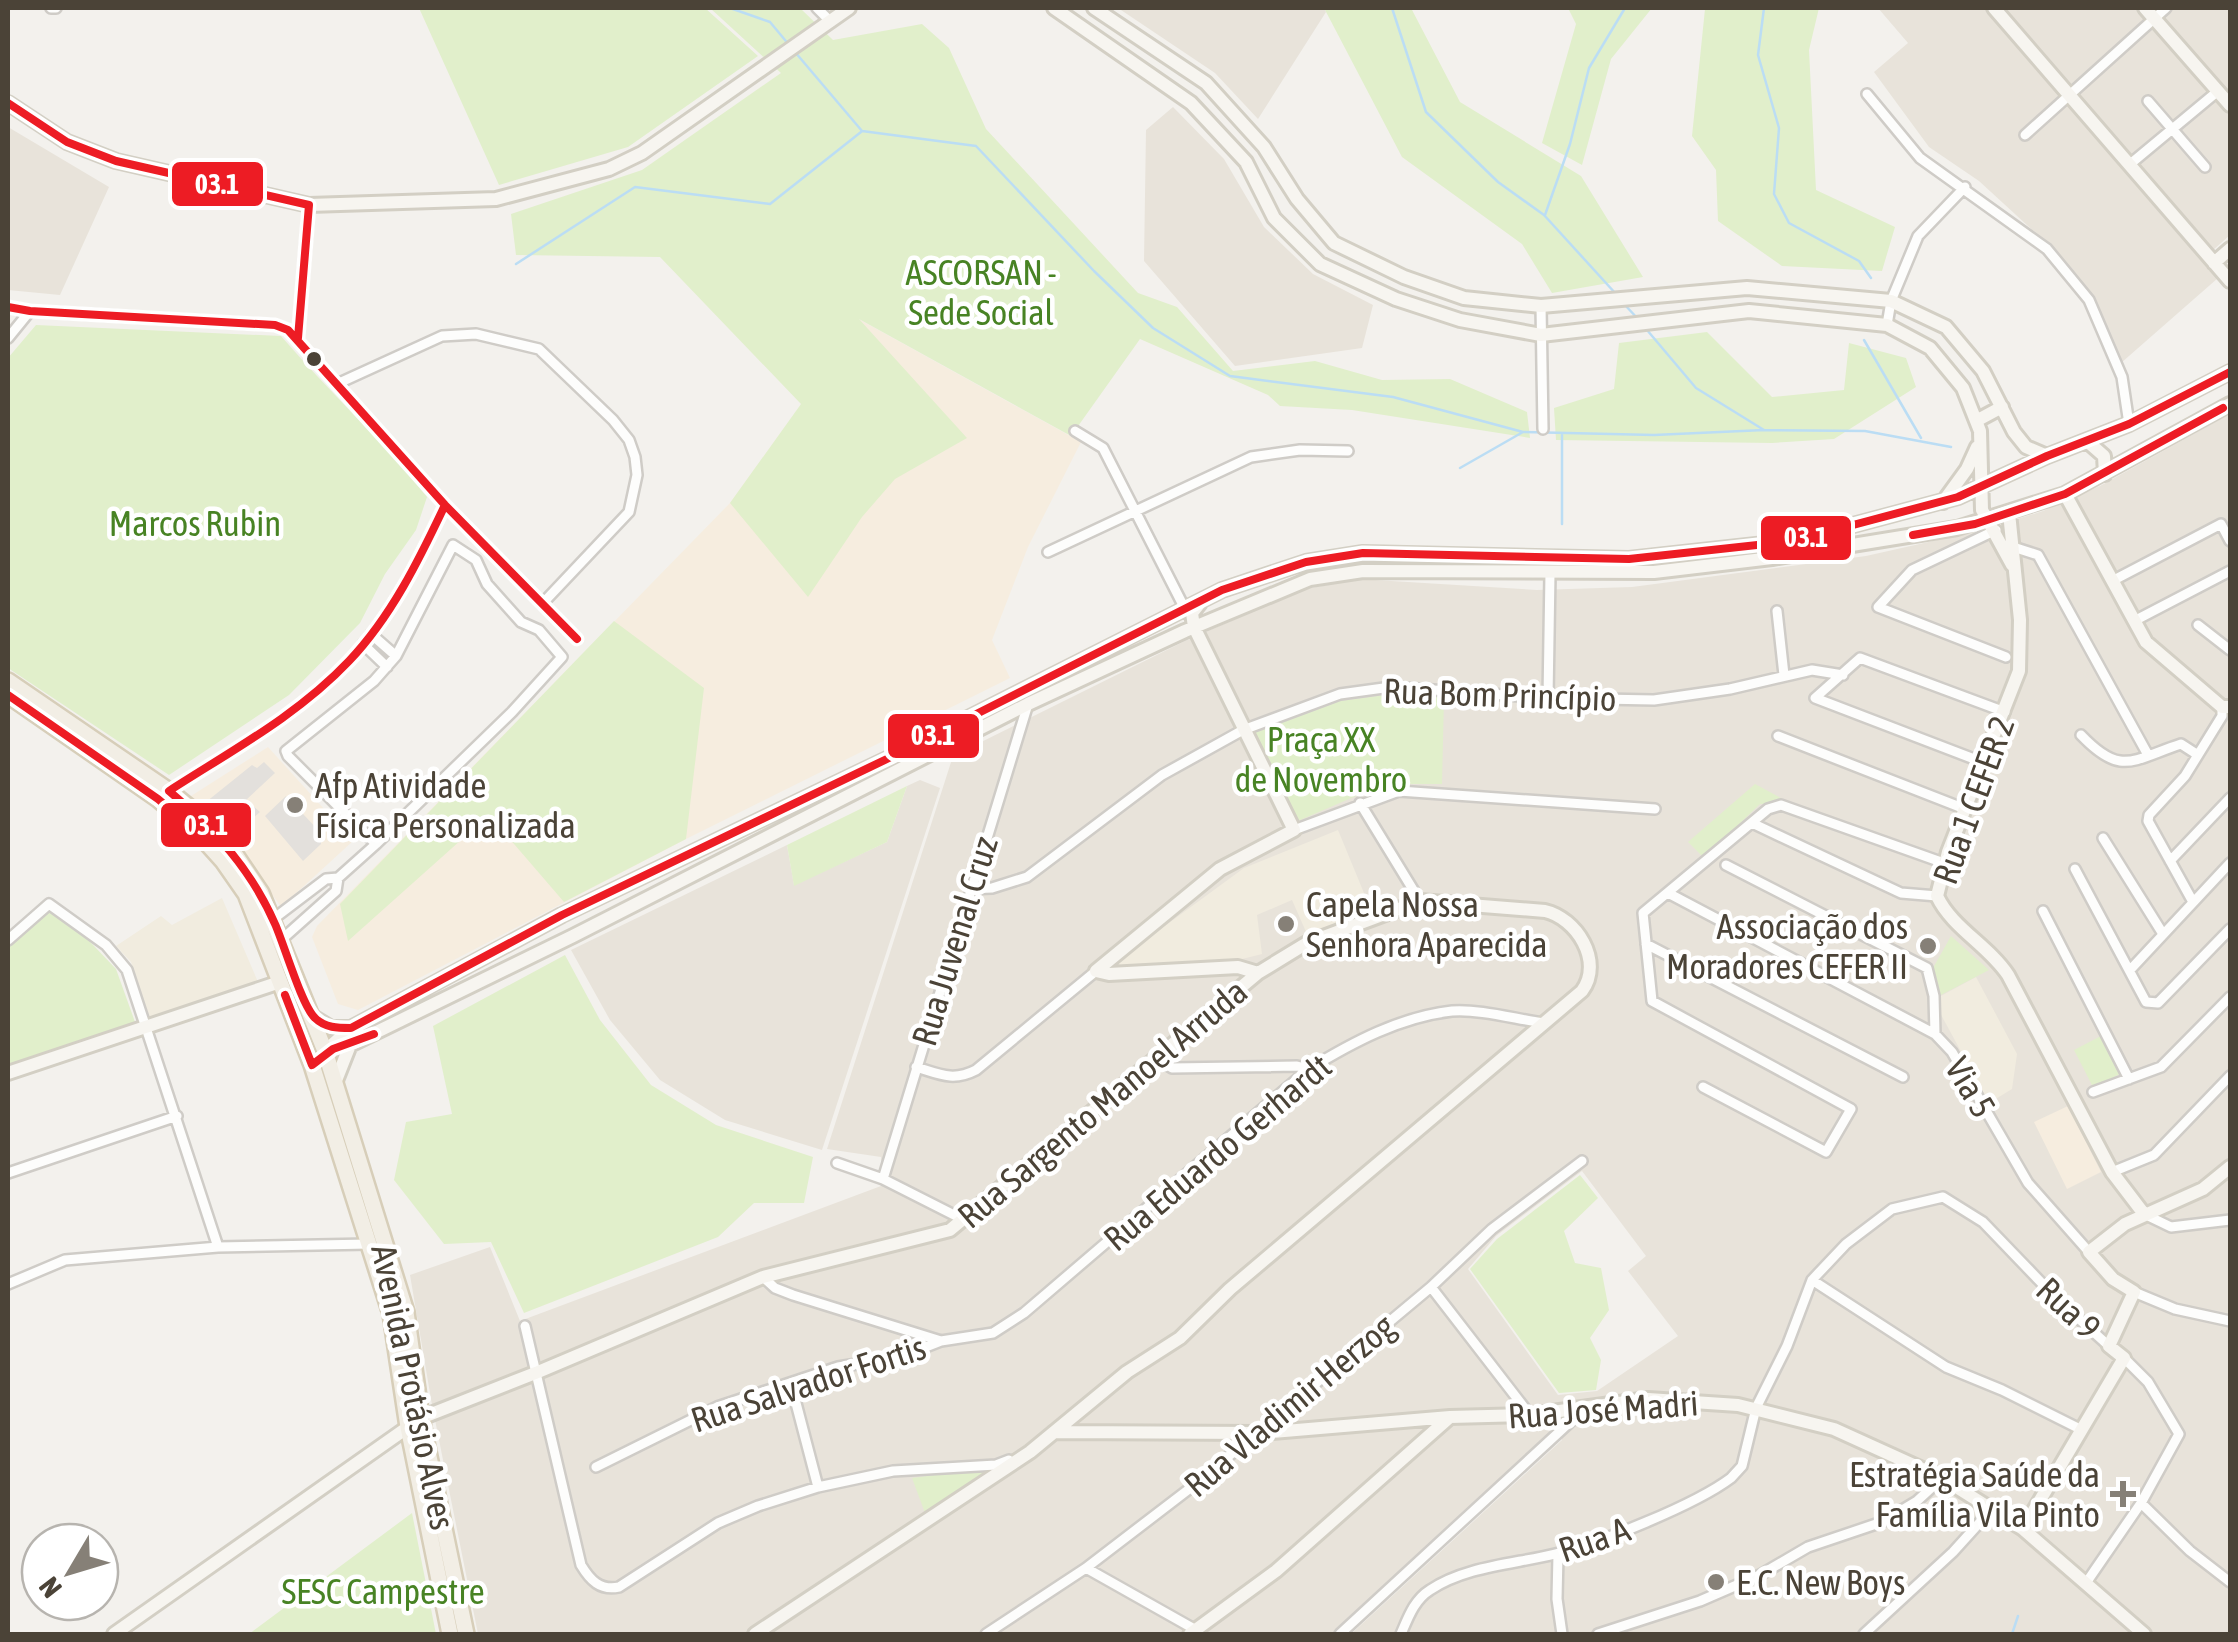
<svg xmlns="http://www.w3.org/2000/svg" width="2238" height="1642" font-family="'Asap Condensed',sans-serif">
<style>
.residential{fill:#e8e3da;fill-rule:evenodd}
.commercial{fill:#f6eddf}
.education{fill:#f1ecdf}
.green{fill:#e1efcb}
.parking{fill:#e3e0dc}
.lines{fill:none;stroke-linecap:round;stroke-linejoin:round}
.stream{stroke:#bbddf4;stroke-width:2.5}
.street-casing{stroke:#cfccc7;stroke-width:14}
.secondary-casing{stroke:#d3cfc4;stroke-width:18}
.primary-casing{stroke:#d7ceb9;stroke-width:20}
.street{stroke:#fdfdfc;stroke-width:9}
.secondary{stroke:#f7f5f0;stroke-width:12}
.primary{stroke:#f2eee5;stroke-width:15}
.bus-1-casing{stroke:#fff;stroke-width:15}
.bus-1{stroke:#ed1c24;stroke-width:8}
.bus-dot{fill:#4b4337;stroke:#fff;stroke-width:4}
.poi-dot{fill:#868077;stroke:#fff;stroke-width:4}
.labels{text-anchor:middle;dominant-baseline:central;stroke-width:9;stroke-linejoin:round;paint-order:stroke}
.park-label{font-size:35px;fill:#488324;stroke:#fff}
.street-label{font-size:35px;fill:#4b4337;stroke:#fff}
.poi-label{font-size:35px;fill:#4b4337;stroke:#fff;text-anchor:start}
.line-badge{stroke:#fff;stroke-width:4}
.badge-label{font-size:28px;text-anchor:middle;font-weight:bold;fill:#fff}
</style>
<rect width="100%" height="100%" fill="#f3f1ed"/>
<!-- residential -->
<path class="residential" d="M1118 8H1324L1326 12 1258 119 1215 73Z
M1878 8H2230V235L2202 260 2218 278 2121 363 2094 298 2053 249 1979 181 1929 147 1874 72 1908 43Z
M1173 107 1224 159 1264 227 1313 274 1373 305 1362 348 1235 366 1144 261 1146 130Z
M8 127 109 187 60 295 8 290Z
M2230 414V1634H1351L1562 1440 1560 1424 1334 1634H478L432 1405 410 1275 490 1247 520 1321 881 1186V1157L827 1149 953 756 1187 640 1306 589 1359 579 1537 590 1632 587 1866 556 1982 530 2043 511 2100 486ZM1582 1171 1646 1256 1628 1271 1678 1336 1597 1391 1558 1395 1468 1269 1496 1236Z
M920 780 940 788 822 1150 725 1120 660 1080 610 1020 571 950 787 845 794 885 887 842 907 786Z"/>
<!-- commercial -->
<path class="commercial" d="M855 317 1081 442 1028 547 992 640 1010 678 686 839 358 1010 338 1004 312 937 317 926 730 503 801 405Z
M268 747 353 841 281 907 232 837 191 796Z
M2068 1106 2101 1172 2067 1189 2034 1122Z"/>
<!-- education -->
<path class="education" d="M1338 830 1371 910 1307 934 1292 900 1257 915 1262 954 1238 960 1121 967 1117 961 1244 868Z
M222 898 258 982 149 1018 131 962 116 946 161 916 172 925Z
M1976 977 2017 1054 2012 1089 1989 1103 1939 1011 1937 998Z"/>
<!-- green -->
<path class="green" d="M419 8H705L758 56 628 147 499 185Z
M710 8H800L833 40 922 24 949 48 986 129 1138 293 1177 307 1233 371 1315 361 1382 380 1450 379 1527 412 1530 438 1352 410 1280 406 1268 395 1140 339 1071 436 859 319 967 438 895 479 862 517 808 597 730 503 801 404 660 257 516 255 511 214 642 170 781 73Z
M1324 8H1411L1460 102 1581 176 1643 277 1552 293 1522 244 1402 157Z
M1568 8H1652L1611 59 1582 165 1542 143 1576 24Z
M1702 8H1819L1809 50 1816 190 1895 227 1882 271 1782 266 1718 221 1716 170 1692 136 1705 9Z
M36 325 281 336C328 391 382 440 427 497L416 530 385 574 360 623 289 695 169 775 8 668V358Z
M1707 332 1772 397 1844 390 1849 343 1906 358 1916 387 1834 439 1772 443 1556 440 1554 408 1614 389 1619 343Z
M614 621 704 688 686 839 564 902 489 815 348 941 340 904Z
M1401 693 1444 697 1442 784H1397L1356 796 1298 821 1254 733 1340 701Z
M1755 784 1790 803 1760 804 1704 858 1688 842Z
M907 786 887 842 794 886 787 845Z
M53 903 116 969 135 1022 8 1065V945Z
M1951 936 1989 970 1937 997 1933 968Z
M565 955 600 1020 651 1085 716 1125 813 1157 804 1203H754L718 1237 524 1313 491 1242 444 1244 394 1180 406 1122 452 1114 433 1026Z
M2101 1036 2120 1074 2093 1087 2074 1050Z
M1580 1175 1598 1198 1564 1231 1575 1263 1601 1268 1609 1310 1590 1338 1601 1360 1596 1390 1559 1393 1470 1269 1497 1239Z
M995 1467 925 1513 912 1478Z
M412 1513 436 1634H249Z"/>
<!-- parking -->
<path class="parking" d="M264 762 275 773 246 800 260 812 232 837 201 806 252 765 257 768Z
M286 796 321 833V844L303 861 265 816Z"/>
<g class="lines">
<!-- stream -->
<path class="stream" d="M730 8 770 22 790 46
M1392 8 1426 112 1498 182 1544 215 1616 294
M1764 8 1758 55 1779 128 1774 194 1789 223 1859 261 1871 278
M795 52 862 131 976 146 1094 271 1153 328 1230 376 1393 397 1523 432 1654 435 1764 430
M1545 215 1570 144 1589 68 1625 8
M516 264 635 187 770 204 861 132
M1624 304 1639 320
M1647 330 1696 388 1764 430 1865 431 1951 447
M1864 340 1921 438
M1562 435V524
M1460 468 1523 432
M2012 1634 2018 1616"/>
<!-- street casing -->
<g class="street-casing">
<path id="street" d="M51 8H56
M817 8 831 22
M1867 94 1920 158 2047 249 2089 300 2122 377 2129 424
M2148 101 2205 167
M2025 135 2166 8
M2129 165 2218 91
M1541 306 1543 429
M8 307 30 311 275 325 288 330 445 505 577 639
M1887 325 1891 301 1918 236 1965 187
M8 338 30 311
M298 338 309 205
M339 383 442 336 476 334 539 349 613 420 629 440 635 457 637 475 629 512 542 604
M1075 431 1103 448 1184 607
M1996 530 1912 570 1878 607 2006 657
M2010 546 2038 555 2148 755
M1048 552 1251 457 1300 450 1348 451
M2112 581 2221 524 2230 541
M1777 611 1784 675
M2134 621 2230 571
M2198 625 2230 650
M371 634 396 656
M363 644 387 667
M1548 698 1550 573
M2081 735C2121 777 2132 760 2181 744L2198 755
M1778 736 1965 809
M1982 762 1815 698 1860 658 2005 712
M169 791C224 755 285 722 333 677 384 630 416 566 445 505
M1360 803 1420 901
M1752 823 1901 893 1937 896
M1294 830 1399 791 1655 809
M2103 838 2163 934
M2170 861 2230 798
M1726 865 1927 968 1934 996 1935 1034
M2075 869 2146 1002 2158 1003 2230 929
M338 878 376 844 288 756 286 751 374 681 396 656 453 545 476 560 487 584 521 622 539 630 562 657 512 712 376 844
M970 889 992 888 1027 877 1162 775 1243 730 1340 694 1391 687 1548 698 1654 700 1730 689 1812 670 1843 675
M1668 893 1935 1034 1952 1052 2028 1183 2089 1252
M2193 902 2148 821 2149 815 2185 776 2222 716V707
M2043 911 2129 1079
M272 920 326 879 338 878 336 891 280 941
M8 940 49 904 106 945 127 970 218 1247
M1646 944 1903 1077
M2130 970 2230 863
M1157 1059 1172 1068 1297 1066 1309 1069
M916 1067C939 1074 953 1082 976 1070L1096 971
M1703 1087 1826 1152 1851 1109 1652 1001 1643 913 1768 809 1781 805 1944 863
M2093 1092 2161 1067 2230 997
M837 1163 883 1179 964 1220
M2112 1172 2154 1155 2230 1076
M8 1173 177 1116
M883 1179 1028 704
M2144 1214 2171 1227 2230 1220
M763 1277 775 1288 793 1295 941 1341
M1812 1280 1946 1367 2002 1390 2082 1430
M8 1284 65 1260 218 1247 369 1244
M1431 1287 1530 1415
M2134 1292 2175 1309 2230 1321
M525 1326 581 1565C590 1580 600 1591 619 1587L718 1523 758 1506 818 1487 893 1471 996 1465 1009 1460
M791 1384 818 1487
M596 1467 717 1407 838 1367 900 1357 941 1341 993 1333 1024 1313 1309 1069C1353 1042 1400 1017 1452 1011 1480 1009 1515 1019 1544 1023
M2141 1503 2190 1551 2230 1582
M1558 1554 1557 1599 1562 1634
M1086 1568 1196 1630
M2086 1583 2141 1503 2179 1434 2148 1382 2124 1358
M986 1634 1086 1568 1193 1486 1431 1287 1492 1229 1582 1161
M1340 1634 1583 1410
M1401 1634C1408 1618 1414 1600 1430 1590 1466 1566 1515 1564 1555 1554 1600 1543 1695 1505 1731 1478L1742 1466 1756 1408 1787 1346 1812 1280 1846 1244 1892 1209 1943 1197 1983 1222 2058 1300 2109 1346
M1598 1634 1700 1601 1760 1575 1808 1547 1882 1522 1917 1501 1942 1478
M1864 1634 1953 1552 1991 1510"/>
</g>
<!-- secondary casing -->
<g class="secondary-casing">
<path id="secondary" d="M1054 8 1191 103 1246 162 1274 218 1320 264 1396 299 1460 320 1541 335 1749 311 1887 325 1930 348 1963 388 1980 431 1982 510 2012 565
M1094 8 1206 83 1264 147 1297 199 1334 243 1404 277 1464 298 1541 306 1747 288 1891 301 1946 327 1983 371 2014 432 2026 447 2047 456
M1994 8 2230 281
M2145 8 2230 105
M8 103 67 142 116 161 309 205 496 199 609 169 642 153 849 8
M2214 263 2230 249
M1976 421 2002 407
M2088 442 2104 456 2105 474
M2065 494 2146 642 2222 707H2230
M1943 502 1967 469 1977 447
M2009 513 2020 620 2019 671 1948 852 1937 896C1952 928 1988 945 2008 975L2112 1172 2144 1214
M1096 971 1220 869 1294 830 1194 627 1192 613 1200 603
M1096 971 1109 974 1238 967 1258 973
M313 1017 331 1028H351
M328 1050 350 1045 573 936 1028 704 1185 631 1310 579 1363 571 1654 572 1772 558 1957 528 2065 494 2230 404
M325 1051 351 1028 562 915 891 757 1222 590 1306 562 1363 553 1629 559 1793 541 1958 497 2047 456 2129 424 2230 372
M8 1073 280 982
M335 1083 350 1045
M1054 1432 1260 1433 1450 1417 1530 1415 1648 1399 1738 1405 1834 1429 1942 1478 2023 1529 2144 1634
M2023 1529 2124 1358 2109 1346 2134 1292 2113 1279 2089 1252 2125 1224 2203 1189 2230 1167
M114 1634 421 1418 538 1372 763 1277 950 1230 1258 973 1307 943 1420 901 1545 911C1576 918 1604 961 1582 991L1230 1289 1180 1338 1127 1372 1030 1452 755 1634
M1190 1634 1276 1571 1450 1417"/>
</g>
<!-- primary casing -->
<g class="primary-casing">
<path id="primary" d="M8 681 169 791 206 821 234 853 261 893 325 1051 406 1312 421 1418 466 1634
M8 695 158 799 196 831 223 861 246 894 312 1065 391 1314 408 1427 450 1634"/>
</g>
<!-- street -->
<use href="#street" class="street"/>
<!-- secondary -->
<use href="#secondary" class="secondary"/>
<!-- primary -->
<use href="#primary" class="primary"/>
<!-- bus-1 casing -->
<g class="bus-1-casing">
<path id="bus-1" d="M8 103 67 142 116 161 309 205 298 338
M8 307 30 311 275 325 288 330 445 505 577 639
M445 505C419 560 391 617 349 661 298 715 231 751 169 791 215 830 251 869 275 924 284 944 302 1006 315 1018 325 1028 338 1028 351 1028L562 915 891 757 1222 590 1306 562 1363 553 1629 559 1793 541 1958 497 2047 456 2129 424 2230 372
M1913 535 1975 524 2065 494 2223 408
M8 695 158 799 185 822
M285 995 312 1065 333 1049 374 1034"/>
</g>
<!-- bus-1 -->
<use href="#bus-1" class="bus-1"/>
</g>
<!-- markers -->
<circle class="bus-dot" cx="314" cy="359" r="9"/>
<g class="poi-dot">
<circle cx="295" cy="805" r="10"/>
<circle cx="1286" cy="924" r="10"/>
<circle cx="1928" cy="946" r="10"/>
<path d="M2118 1479h10v10h10v10h-10v10h-10v-10h-10v-10h10z"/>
<circle cx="1716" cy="1582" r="10"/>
</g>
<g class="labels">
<!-- park labels -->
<g class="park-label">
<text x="981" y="272">ASCORSAN -<tspan x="981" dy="40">Sede Social</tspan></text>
<text x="195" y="523">Marcos Rubin</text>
<text x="1321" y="739">Praça XX<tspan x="1321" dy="40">de Novembro</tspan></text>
<text x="383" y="1591">SESC Campestre</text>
</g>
<!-- street labels -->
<g class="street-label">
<text transform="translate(1500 694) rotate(2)">Rua Bom Princípio</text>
<text transform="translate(1973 800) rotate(-70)">Rua 1 CEFER 2</text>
<text transform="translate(954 941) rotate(-73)">Rua Juvenal Cruz</text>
<text transform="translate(1971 1087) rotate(59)">Via 5</text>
<text transform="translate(1102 1103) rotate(-40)">Rua Sargento Manoel Arruda</text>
<text transform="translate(1217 1152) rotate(-40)">Rua Eduardo Gerhardt</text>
<text transform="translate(2069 1308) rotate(43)">Rua 9</text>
<text transform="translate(808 1383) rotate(-18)">Rua Salvador Fortis</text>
<text transform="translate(414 1387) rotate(78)">Avenida Protásio Alves</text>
<text transform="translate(1289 1405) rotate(-40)">Rua Vladimir Herzog</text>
<text transform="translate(1603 1409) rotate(-4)">Rua José Madri</text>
<text transform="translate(1594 1539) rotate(-19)">Rua A</text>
</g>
<!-- poi labels -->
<g class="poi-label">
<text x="315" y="785">Afp Atividade<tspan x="315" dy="40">Física Personalizada</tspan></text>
<text x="1306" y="904">Capela Nossa<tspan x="1306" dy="40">Senhora Aparecida</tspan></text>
<text x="1908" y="926" text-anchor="end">Associação dos<tspan x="1908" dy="40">Moradores CEFER II</tspan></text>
<text x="2100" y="1474" text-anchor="end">Estratégia Saúde da<tspan x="2100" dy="40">Família Vila Pinto</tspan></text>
<text x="1736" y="1582">E.C. New Boys</text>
</g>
</g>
<g class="line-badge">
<rect x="170" y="160" width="95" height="48" rx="10" fill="#ed1c24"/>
<rect x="1759" y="514" width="94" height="48" rx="10" fill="#ed1c24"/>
<rect x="886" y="712" width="95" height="48" rx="10" fill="#ed1c24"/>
<rect x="159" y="801" width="94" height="48" rx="10" fill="#ed1c24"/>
</g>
<g class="badge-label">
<text x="217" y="194">03.1</text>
<text x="1806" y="547">03.1</text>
<text x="933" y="745">03.1</text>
<text x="206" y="835">03.1</text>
</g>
<!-- border -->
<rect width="2238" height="1642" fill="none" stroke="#4b4337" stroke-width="20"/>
<!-- north arrow -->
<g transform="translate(70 1572) rotate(232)"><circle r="48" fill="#ffffff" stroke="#b7b4af" stroke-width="2.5"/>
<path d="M0-8L18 38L0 25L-18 38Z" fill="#868077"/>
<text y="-15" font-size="28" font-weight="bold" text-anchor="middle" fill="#4b4337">N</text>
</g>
</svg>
